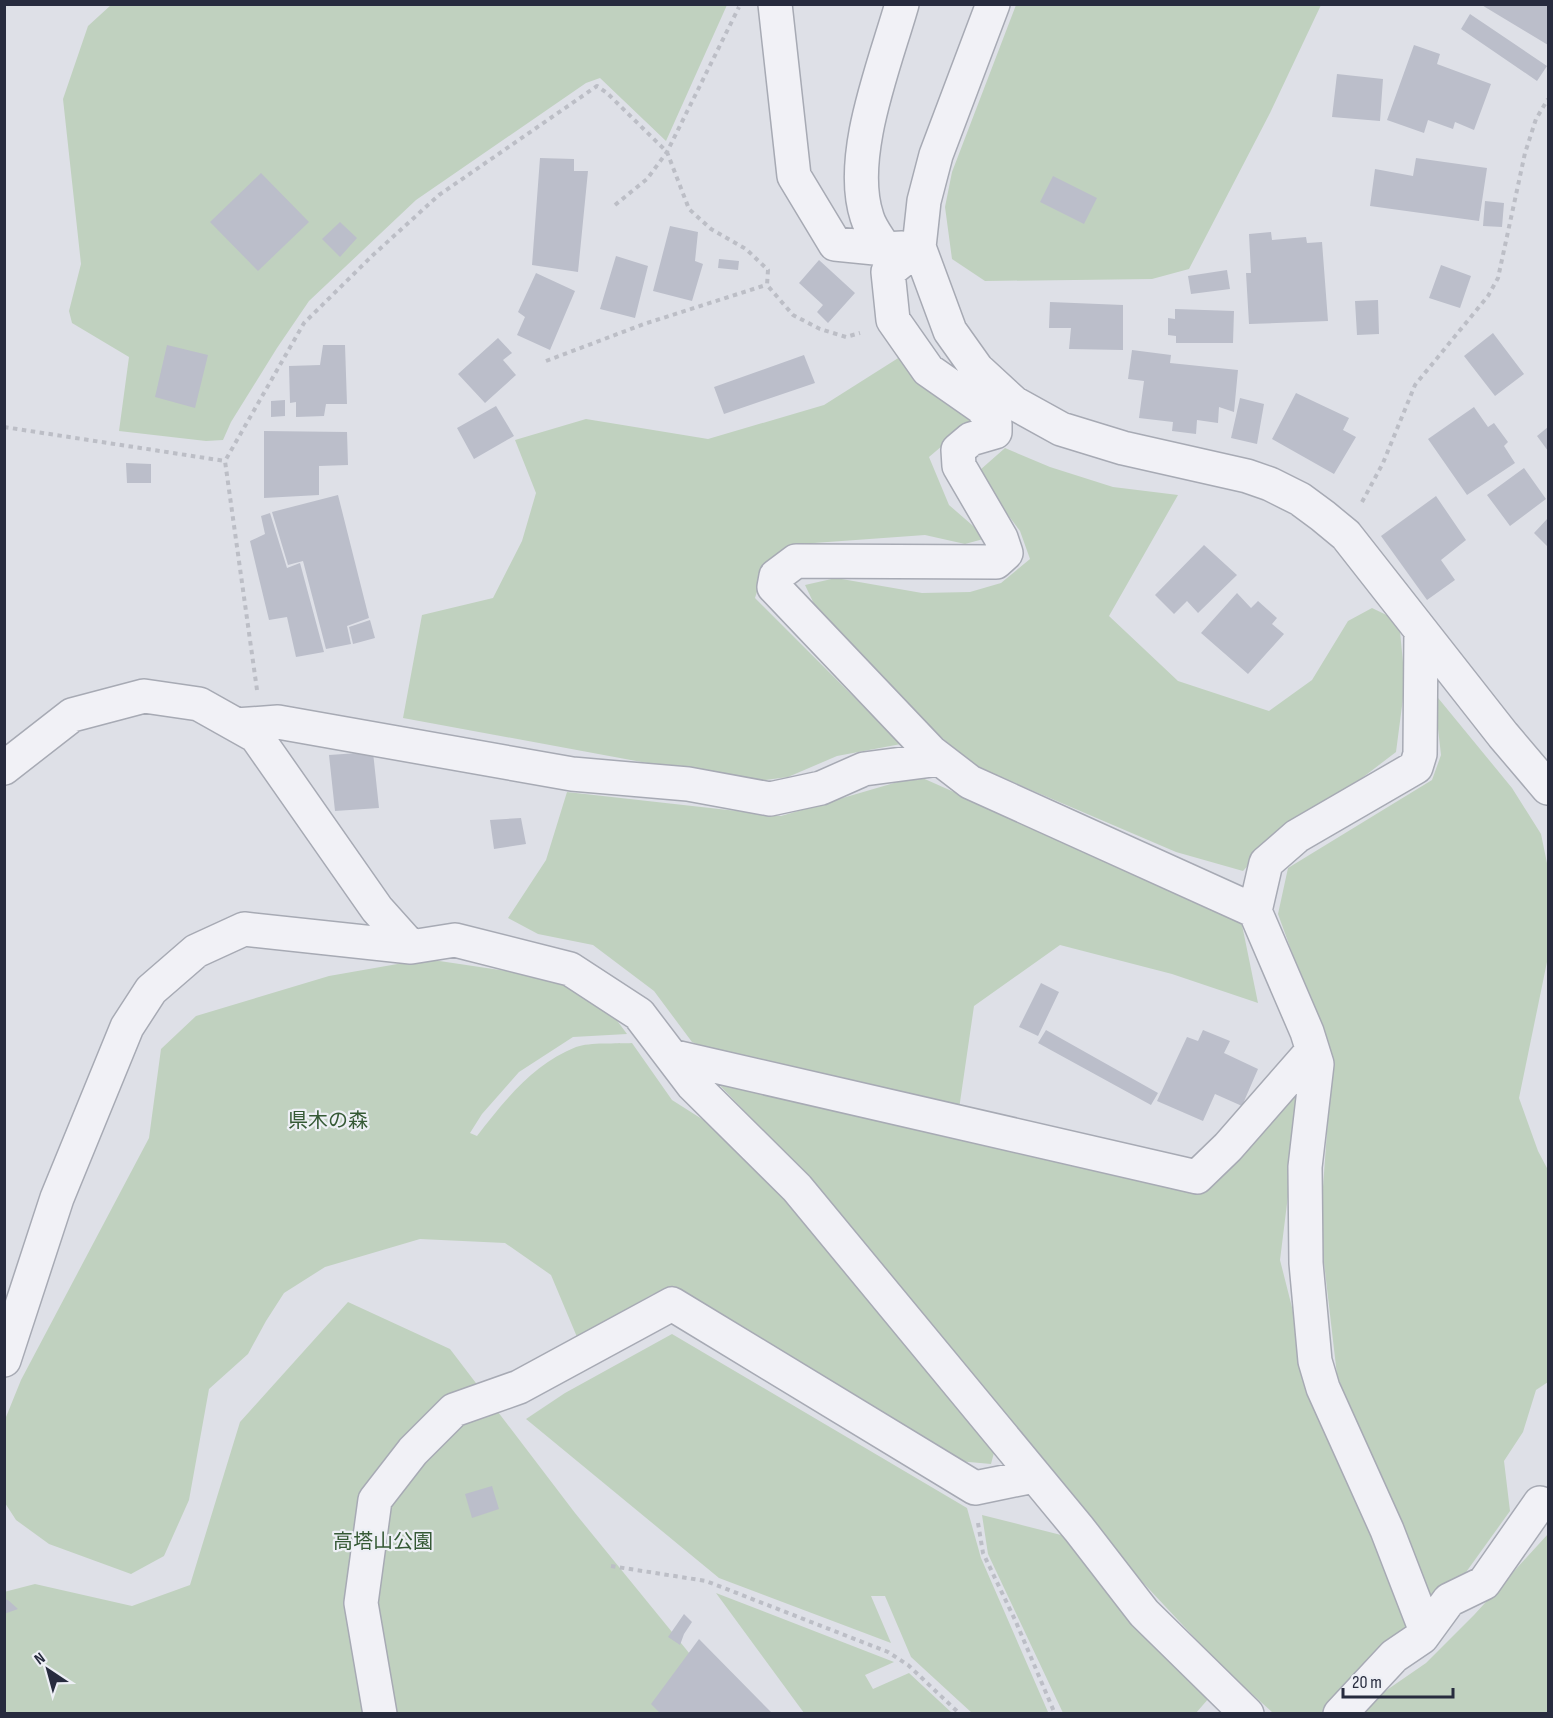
<svg xmlns="http://www.w3.org/2000/svg" width="1553" height="1718" font-family="'Sofia Sans Condensed','Noto Sans JP',sans-serif">
<style>
.green{fill:#c0d1bf}
.building{fill:#bbbeca}
.lines{fill:none;stroke-linecap:round;stroke-linejoin:round}
.minor-casing{stroke:#a7aab4;stroke-width:36}
.path{stroke:#bcbec6;stroke-width:4;stroke-dasharray:4.5 4.5;stroke-linecap:butt}
.minor{stroke:#f1f1f6;stroke-width:33}
.labels{text-anchor:middle;dominant-baseline:central;stroke-width:4.5;stroke-linejoin:round;paint-order:stroke}
.park-label{font-size:20px;fill:#355935;stroke:#edeff5}
</style>
<rect width="100%" height="100%" fill="#dee0e7"/>
<!-- green -->
<path class="green" d="M111 5H727L666 141 600 78 586 83 416 200 309 301 277 348 231 422 223 440 206 441 119 431 129 357 72 323 69 311 81 264 63 99 88 26Z
M1016 5H1321L1270 113 1189 269 1152 279 985 281 952 259 945 207 952 172Z
M903 355 975 418 929 457 949 505 987 538 965 544 925 535 814 543 767 561 755 598 901 744 837 756 788 777 750 782 403 718 422 615 493 598 522 541 536 493 515 440 586 419 708 439 824 405Z
M1005 448 1050 467 1113 487 1178 495 1109 616 1178 681 1269 711 1312 680 1348 621 1372 608 1399 621 1405 683 1396 752 1362 778 1282 828 1243 871 1176 852 973 765 922 720 815 606 805 585 836 578 922 593 970 592 1001 583 1030 559 1020 531 989 490 980 470Z
M1434 693 1512 788 1541 834 1548 868V957L1519 1098 1538 1151 1548 1170V1382L1536 1390 1523 1432 1504 1461 1510 1511 1464 1575 1430 1606 1337 1375 1320 1228 1332 1063 1278 914 1288 868 1432 780 1441 755Z
M918 776 1241 920 1258 1003 1172 974 1060 945 974 1006 959 1109 724 1055 692 1042 654 991 593 945 538 934 508 918 546 860 567 792 781 816Z
M426 959 521 973 557 981 607 1007 627 1034 573 1037 519 1072 482 1114 470 1133 477 1136C504 1101 533 1064 576 1047 590 1042 617 1044 632 1043L672 1100 724 1133 805 1214 996 1445 991 1464 958 1461 673 1289 653 1294 577 1337 551 1275 505 1243 420 1239 325 1267 284 1293 266 1321 248 1354 209 1389 189 1500 164 1556 131 1574 49 1544 16 1520 5 1503 4 1422 21 1380 149 1138 161 1049 196 1016 329 976Z
M707 1072 1199 1191 1302 1083 1280 1260 1315 1398 1416 1631 1329 1712 1323 1714 1273 1713 1222 1667 1119 1557 870 1249 800 1169Z
M348 1302 450 1349 575 1513 738 1713H5L4 1592 35 1584 132 1606 190 1585 240 1422Z
M672 1334 967 1508 981 1558 1048 1712 1047 1713H972L911 1657 885 1596H871L891 1643 719 1578 526 1419 565 1393Z
M982 1515 1065 1536C1106 1597 1157 1647 1209 1698L1196 1713H1063L988 1554Z
M1548 1534V1713L1352 1714 1426 1663 1474 1615Z
M716 1593 894 1662 865 1675 873 1689 909 1673 952 1713H804Z"/>
<!-- building -->
<path class="building" d="M1480 4H1548V45Z
M1470 14 1547 66 1537 81 1461 29Z
M1414 45 1440 54 1437 64 1491 84 1474 130 1455 122 1453 129 1428 120 1424 133 1387 120Z
M1337 74 1383 79 1380 121 1332 117Z
M540 158 574 159V171H588L578 272 532 265Z
M1416 158 1487 168 1479 221 1370 206 1375 169 1413 176Z
M261 173 309 222 258 271 210 222Z
M1053 176 1097 198 1084 224 1040 202Z
M1485 201 1504 203 1502 227 1483 226Z
M340 222 357 238 340 257 322 239Z
M670 226 698 232 695 261 703 264 692 301 653 291Z
M1271 232 1272 240 1306 237 1307 243 1322 242 1328 321 1249 324 1246 273H1251L1249 234Z
M616 256 648 266 635 318 600 309Z
M719 259 739 261 738 270 718 268Z
M819 260 855 293 828 323 817 312 823 305 799 283Z
M1441 265 1471 276 1460 308 1429 298Z
M1227 270 1230 289 1191 294 1188 276Z
M536 273 575 291 550 350 517 335 525 317 518 312Z
M1378 300 1379 334 1357 335 1355 301Z
M1050 302 1123 305V350L1069 349 1071 328H1049Z
M1175 309 1234 311 1233 343H1176V336L1168 335V318L1175 319Z
M1493 333 1524 374 1495 396 1464 356Z
M498 338 512 353 503 360 516 375 485 403 458 374Z
M167 345 208 355 195 408 155 397Z
M323 345H345L347 404H326L324 416 296 417V402L290 403 289 366 320 365Z
M1132 350 1171 355 1170 363 1238 370 1234 412 1219 407 1218 423 1197 420 1196 434 1172 431 1173 422 1139 418 1144 381 1128 379Z
M804 355 815 383 724 414 714 387Z
M1296 393 1349 418 1343 430 1356 437 1334 474 1272 439Z
M1240 398 1264 404 1257 444 1231 438Z
M285 400V416L271 417V401Z
M496 406 514 436 474 459 457 428Z
M1474 407 1488 427 1494 423 1508 442 1504 446 1515 463 1467 495 1428 439Z
M1548 427V451L1537 436Z
M264 431 347 432 348 465 319 466V495L264 498Z
M126 463 151 464V483H127Z
M1524 468 1546 499 1510 526 1487 495Z
M338 495 369 618 347 626 351 644 326 649 303 561 288 565 272 512Z
M1436 496 1466 540 1441 560 1455 580 1427 600 1381 536Z
M270 513 287 568 300 563 324 652 296 657 287 617 269 620 250 541 265 534 261 516Z
M1548 518V547L1534 533Z
M1204 545 1237 575 1198 613 1187 601 1174 614 1155 595Z
M1237 593 1251 608 1258 601 1277 618 1272 624 1284 634 1248 674 1201 633Z
M370 620 375 638 353 644 349 627Z
M373 752 379 808 335 811 329 755Z
M521 818 526 844 494 849 490 820Z
M1041 983 1059 992 1038 1036 1019 1027Z
M1046 1030 1158 1093 1151 1105 1038 1043Z
M1203 1030 1230 1041 1224 1053 1258 1069 1242 1106 1215 1094 1203 1121 1157 1101 1187 1037 1198 1041Z
M492 1486 499 1509 472 1518 465 1494Z
M4 1599 8 1600 18 1609 4 1614Z
M684 1614 692 1622 684 1634 680 1645 668 1637Z
M699 1639 771 1712 773 1714H661L651 1704Z"/>
<g class="lines">
<!-- minor casing -->
<g class="minor-casing">
<path id="minor" d="M775 4 794 176 835 244 885 249
M993 4 936 155 924 201 919 247 950 331 977 369 1014 403 1061 429 1123 448 1247 476 1270 484 1300 499 1323 516 1346 535 1503 735 1548 788
M919 247 888 272 893 320 928 370 981 407 995 424V432L971 439 958 450 959 466 1001 538 1006 553 996 562 796 561 776 576 774 587 931 752 970 782 1255 911
M902 248 885 249C879 239 870 228 867 217 847 157 885 64 902 4
M1421 632 1420 754 1416 767 1297 836 1266 863 1255 911 1307 1032 1317 1064 1305 1167 1306 1263 1315 1361 1323 1388 1387 1530 1426 1631
M236 725 278 722 572 774 688 784 770 799 821 788 864 769 940 759
M4 768 72 715 144 696 199 704 256 736 377 909 411 947
M671 1056 1197 1177 1228 1147 1312 1051
M4 1360 57 1198 127 1027 151 990 196 951 244 929 411 947 455 940 570 969 639 1014 693 1085 797 1188 1079 1529 1144 1613 1247 1714
M380 1714 361 1603 375 1500 413 1451 454 1410 519 1387 672 1304 975 1488 1034 1476
M1340 1714 1394 1656 1422 1637 1449 1600 1484 1583 1540 1503"/>
</g>
<!-- path -->
<path class="path" d="M615 205 647 179 667 152 739 7
M546 361 644 324 766 285
M4 427 225 461
M1362 502 1383 463 1415 385 1488 296 1498 278 1525 153 1536 119 1548 99
M257 690 225 461 304 323 373 255 439 195 597 86 607 93 667 152 689 209 711 229 746 249 768 270 767 285 793 315 820 329 846 337 860 333
M978 1523 983 1553 1016 1622 1055 1714
M611 1566 706 1581 888 1652 908 1665 960 1714"/>
<!-- minor -->
<use href="#minor" class="minor"/>
</g>
<g class="labels">
<!-- park labels -->
<g class="park-label">
<text x="328" y="1121">県木の森</text>
<text x="383" y="1542">高塔山公園</text>
</g>
</g>
<!-- border -->
<rect width="1553" height="1718" fill="none" stroke="#272b3e" stroke-width="12"/>
<!-- north arrow -->
<g transform="translate(48 1670) rotate(324)" stroke="#edeff5" stroke-width="4.5" paint-order="stroke">
<path d="M0-4.5L10 22L0 15L-10 22Z" fill="#272b3e"/>
<text y="-9" font-size="16" font-weight="bold" text-anchor="middle" fill="#272b3e">N</text>
</g>
<!-- scale -->
<path d="M1343 1688v9h110v-9" fill="none" stroke="#272b3e" stroke-width="3"/>
<text x="1352" y="1688" font-size="18" fill="#272b3e" stroke="#edeff5" stroke-width="4.5" paint-order="stroke">20 m</text>
</svg>
